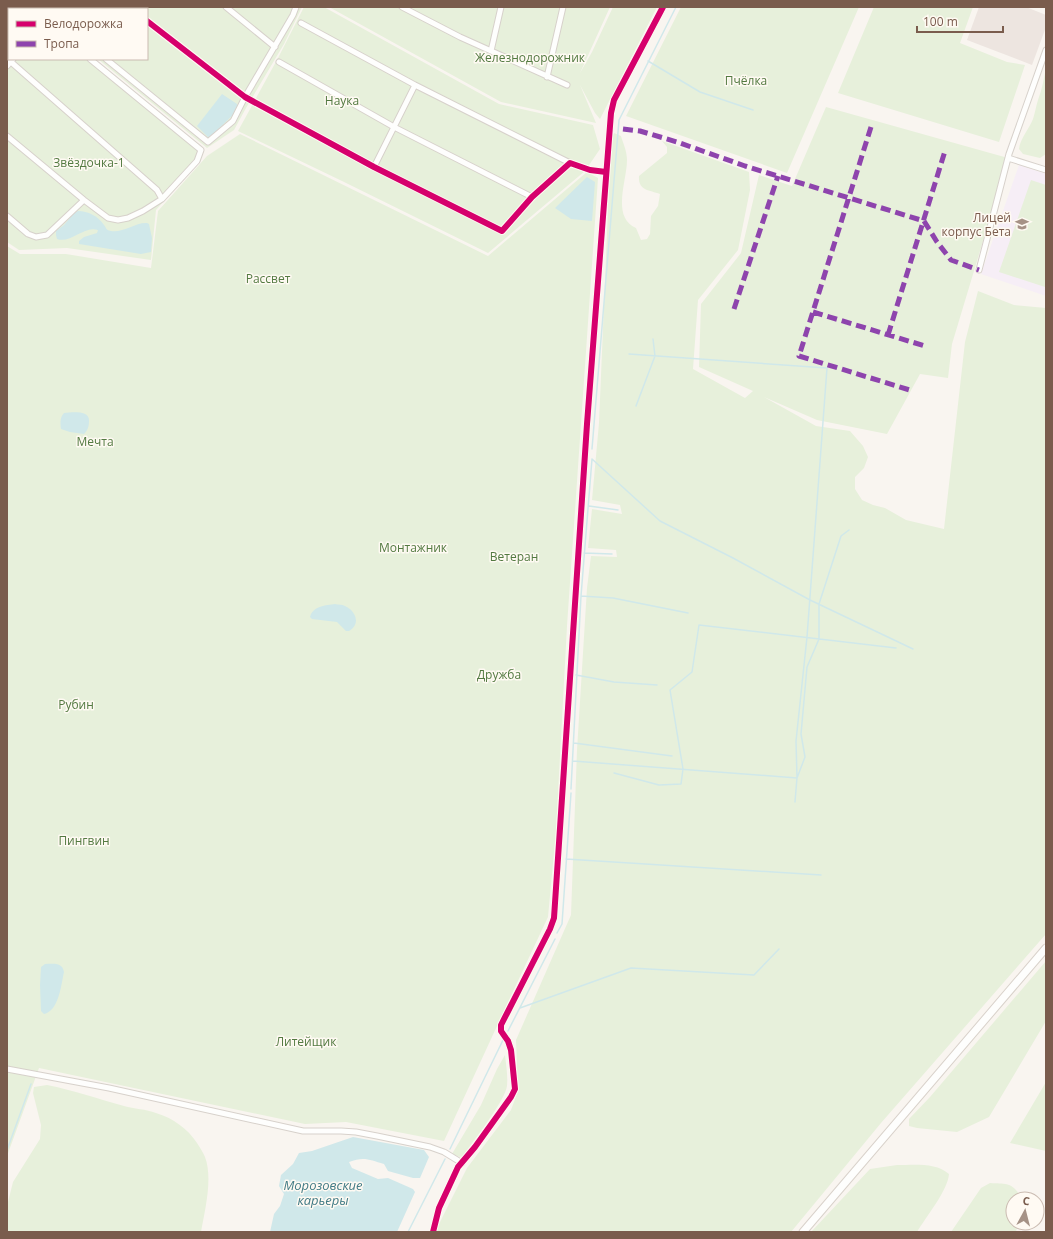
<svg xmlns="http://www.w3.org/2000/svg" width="1053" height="1239" font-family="'Open Sans',sans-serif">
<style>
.industrial{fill:#ede5e0}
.education{fill:#f6eef6}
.green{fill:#e7f0db}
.water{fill:#d0e8ea}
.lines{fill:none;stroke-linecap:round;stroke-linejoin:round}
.stream{stroke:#d0e8ea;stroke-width:1.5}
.street-casing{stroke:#d7d1cb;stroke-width:7}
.secondary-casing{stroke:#d9d2cb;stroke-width:9}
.street{stroke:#fefefd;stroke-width:5}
.secondary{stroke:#fefefd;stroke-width:7}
.quiet{stroke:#8e44ad;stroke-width:5;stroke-dasharray:10 5;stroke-linecap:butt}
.cycleway-casing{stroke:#fffaf3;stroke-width:8}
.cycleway{stroke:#d6006c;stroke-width:6}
.labels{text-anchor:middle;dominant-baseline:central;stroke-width:3;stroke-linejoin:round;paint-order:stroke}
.park-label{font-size:12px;fill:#537a41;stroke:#fffaf3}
.poi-label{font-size:12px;fill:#7a5c4d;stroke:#fffaf3;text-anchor:end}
.water-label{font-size:13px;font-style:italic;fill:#437c86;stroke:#fffaf3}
</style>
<rect width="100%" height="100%" fill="#f9f5f0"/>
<!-- industrial -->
<path class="industrial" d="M979 7H1026L1046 15V27L1032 65 967 40Z"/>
<!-- education -->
<path class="education" d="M1019 165 1046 174V296L981 274Z"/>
<!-- green -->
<path class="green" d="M7 7H40L39 9H9V49L7 52Z
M49 7H302L284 44 246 108 234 130 207 148 98 59H147V9H47Z
M304 7H324L499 104 593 125 600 149 585 171 488 253 342 181 238 131 278 58Z
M329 7H610L580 73 592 52 613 7H657L600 119 595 113 580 85 596 123 501 102Z
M681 7H859L787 173 626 116Z
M874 7H973L960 43 1007 62 1025 65 999 142 838 93Z
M9 56V59H91L204 151 200 160 156 210 151 260 67 248 19 250 7 242V58Z
M1046 67V154L1040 158 1023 154 1019 149C1020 139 1029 129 1033 119 1035 113 1036 106 1038 100 1042 89 1044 79 1046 67Z
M826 107 1008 158 952 344 948 378 920 374 887 434 817 420 764 397 816 426 850 431 863 446 868 457 864 468 855 477V489L862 500 873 505 885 508 906 520 944 529 965 342 978 291 1014 305 1046 308V934L881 1123 791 1232H435L467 1168 511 1110 518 1091 516 1040 571 915 577 750 587 588 591 556 617 557 616 550 588 548 592 509 622 514 620 505 592 500 599 423 611 138 614 133 621 136C623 143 627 151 627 160 627 181 611 217 636 228L641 240 647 239 650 234 651 216 658 206 660 194C649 190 638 191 639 176L667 153V147L662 141 749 172 750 190 738 250 698 300 693 369 745 398 753 391 699 367 701 304 741 253 759 175 792 186Z
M240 134 488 256 587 172 598 178 567 626 556 831 548 917 509 1000 444 1141 346 1122 305 1124 39 1068 7 1156V246L20 254H66L151 268 158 211 207 156Z
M1031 180 1046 185 1045 287 999 272Z
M1046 961V1021L989 1117 957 1132 917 1128 909 1126V1119L930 1097Z
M505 1055C506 1065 508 1075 507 1086 505 1101 473 1141 463 1156L460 1157 452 1154 481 1105 497 1069Z
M1046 1082V1151L1010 1143Z
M47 1085C73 1090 98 1099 124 1106 134 1109 146 1109 156 1113 173 1118 188 1129 197 1143 200 1148 203 1152 205 1157 213 1178 205 1210 201 1232H7V1206L13 1182 40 1139 41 1125 33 1093 34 1087Z
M897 1165C913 1165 936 1162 949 1174 948 1190 926 1217 917 1232H811L870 1169Z
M990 1183C1007 1184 1013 1182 1022 1199H1013V1223H1018L1016 1232H951L981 1188Z"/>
<!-- water -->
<path class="water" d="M222 94 237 104V111L209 138 197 126Z
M587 177 595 182 592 221 571 219 555 208Z
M78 211C88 211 98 216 104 225 107 229 106 230 111 231 123 233 136 222 147 223L149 224 152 238 151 252 141 254 79 244V241L84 237 97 233 98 230C84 225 71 244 57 239L56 235V231L64 225 74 213Z
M64 413C72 412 90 410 89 421 89 426 88 430 84 434L70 432 61 429C60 423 60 417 64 413Z
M335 604C338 605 342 604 345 606 356 611 361 624 349 631H346L337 622 312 619 310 617C313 606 326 605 335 604Z
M45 964C54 964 62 962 64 972 61 985 59 1011 44 1014L41 1011 40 985 41 967Z
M353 1137 424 1150 429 1157 420 1178H413L388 1171 384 1164C370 1160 364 1156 349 1162L352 1168 378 1179 388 1178 413 1189 415 1192 397 1232H270L274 1214 280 1206 284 1194 279 1186 281 1175 293 1164 299 1153 312 1151Z"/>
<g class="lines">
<!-- stream -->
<path class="stream" d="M648 61 700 92 753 110
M629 354 827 368 807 637 796 741 797 778 795 802
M636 406 655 356 653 339
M592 449 619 120 676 7
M592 459 660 521 733 558 810 600 913 649
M589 506 618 510
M584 553 612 554
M581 596 613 598 688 613
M576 675 614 682 657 685
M574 743 672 756
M573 761 797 778 805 757 801 734 807 667 819 639V604L841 536 849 530
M614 773 659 785 681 784 683 769 670 690 692 672 699 625 896 648
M571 789 581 596 592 459
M566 859 821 875
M557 933 562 924 571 793
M520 1008 631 968 754 975 779 949
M508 1031 555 939
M450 1149 504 1038
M7 1150 31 1084
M408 1232 445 1159"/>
<!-- street casing -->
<g class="street-casing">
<path id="street" d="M129 7 132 9
M226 7 275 47
M402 7 460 37 567 85
M43 9 44 7
M55 9 57 7
M147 21 245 97 374 167 502 231 532 197 570 163 590 170 606 172
M301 23 415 85 570 163
M491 51 501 7
M106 59 208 142 233 121 245 97 293 15 296 7
M11 62 157 190 162 199
M279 62 394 127 532 197
M7 66 13 59
M547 77 563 7
M7 136 84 200 108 218 118 220 128 218 143 211 162 199 197 161 201 150 90 59
M1008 158 1046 170
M374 167 415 85
M7 216 28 234 36 237 47 235 84 200
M979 270 1009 154 1046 50
M7 1069 109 1088 303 1131H341L356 1132 377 1136 430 1147 444 1152 462 1163
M433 1232 439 1208 458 1167 475 1147 511 1097 515 1089 511 1050 508 1041 501 1031V1025L550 929 554 918 587 424 611 113 614 100 663 7"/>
</g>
<!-- secondary casing -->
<g class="secondary-casing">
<path id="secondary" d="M803 1232 1046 948"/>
</g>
<!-- street -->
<use href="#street" class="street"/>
<!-- secondary -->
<use href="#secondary" class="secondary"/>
<!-- quiet -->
<path class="quiet" d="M871 127 799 356 913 391
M623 129 640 131 677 142 745 166 924 221 937 242 951 260 979 270
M734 309 778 176
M813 312 925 346
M888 335 945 151"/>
<!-- cycleway casing -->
<g class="cycleway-casing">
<path id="cycleway" d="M147 21 245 97 374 167 502 231 532 197 570 163 590 170 606 172
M433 1232 439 1208 458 1167 475 1147 511 1097 515 1089 511 1050 508 1041 501 1031V1025L550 929 554 918 587 424 611 113 614 100 663 7"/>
</g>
<!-- cycleway -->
<use href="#cycleway" class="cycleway"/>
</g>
<!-- icons -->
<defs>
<g id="school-bare" transform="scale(1.08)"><path d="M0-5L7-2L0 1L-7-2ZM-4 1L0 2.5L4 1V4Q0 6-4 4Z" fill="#a69286" stroke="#fffaf3" stroke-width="2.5" paint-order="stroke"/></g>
</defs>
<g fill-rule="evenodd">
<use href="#school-bare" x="1022" y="224"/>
</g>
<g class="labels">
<!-- park labels -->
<g class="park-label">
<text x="530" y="57">Железнодорожник</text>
<text x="746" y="80">Пчёлка</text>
<text x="342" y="100">Наука</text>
<text x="89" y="162">Звёздочка-1</text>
<text x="268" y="278">Рассвет</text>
<text x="95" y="441">Мечта</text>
<text x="413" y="547">Монтажник</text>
<text x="514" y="556">Ветеран</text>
<text x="499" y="674">Дружба</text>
<text x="76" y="704">Рубин</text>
<text x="84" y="840">Пингвин</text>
<text x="306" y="1041">Литейщик</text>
</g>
<!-- poi labels -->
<g class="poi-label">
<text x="1011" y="217">Лицей<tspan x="1011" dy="14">корпус Бета</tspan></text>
</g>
<!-- water labels -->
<g class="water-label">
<text x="323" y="1185">Морозовские<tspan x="323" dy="15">карьеры</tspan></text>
</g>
</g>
<!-- border -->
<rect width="1053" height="1239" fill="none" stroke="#7a5c4d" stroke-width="16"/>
<!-- legend -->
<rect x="8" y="8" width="140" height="52" fill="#fffaf3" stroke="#cabbb1"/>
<rect x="16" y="21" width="20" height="6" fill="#d6006c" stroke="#cabbb1"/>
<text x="44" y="28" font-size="12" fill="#7a5c4d">Велодорожка</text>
<rect x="16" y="41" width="20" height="6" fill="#8e44ad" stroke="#cabbb1"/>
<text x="44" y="48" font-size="12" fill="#7a5c4d">Тропа</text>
<!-- north arrow -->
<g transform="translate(1025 1211) rotate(7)"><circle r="19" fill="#fffaf3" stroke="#cabbb1"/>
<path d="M0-3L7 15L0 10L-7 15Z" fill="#a69286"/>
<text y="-6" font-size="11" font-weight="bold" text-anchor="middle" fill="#7a5c4d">С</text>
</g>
<!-- scale -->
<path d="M917 26v6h86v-6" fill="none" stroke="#7a5c4d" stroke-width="2"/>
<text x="923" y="26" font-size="12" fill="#7a5c4d" stroke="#fffaf3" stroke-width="3" paint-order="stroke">100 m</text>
</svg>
